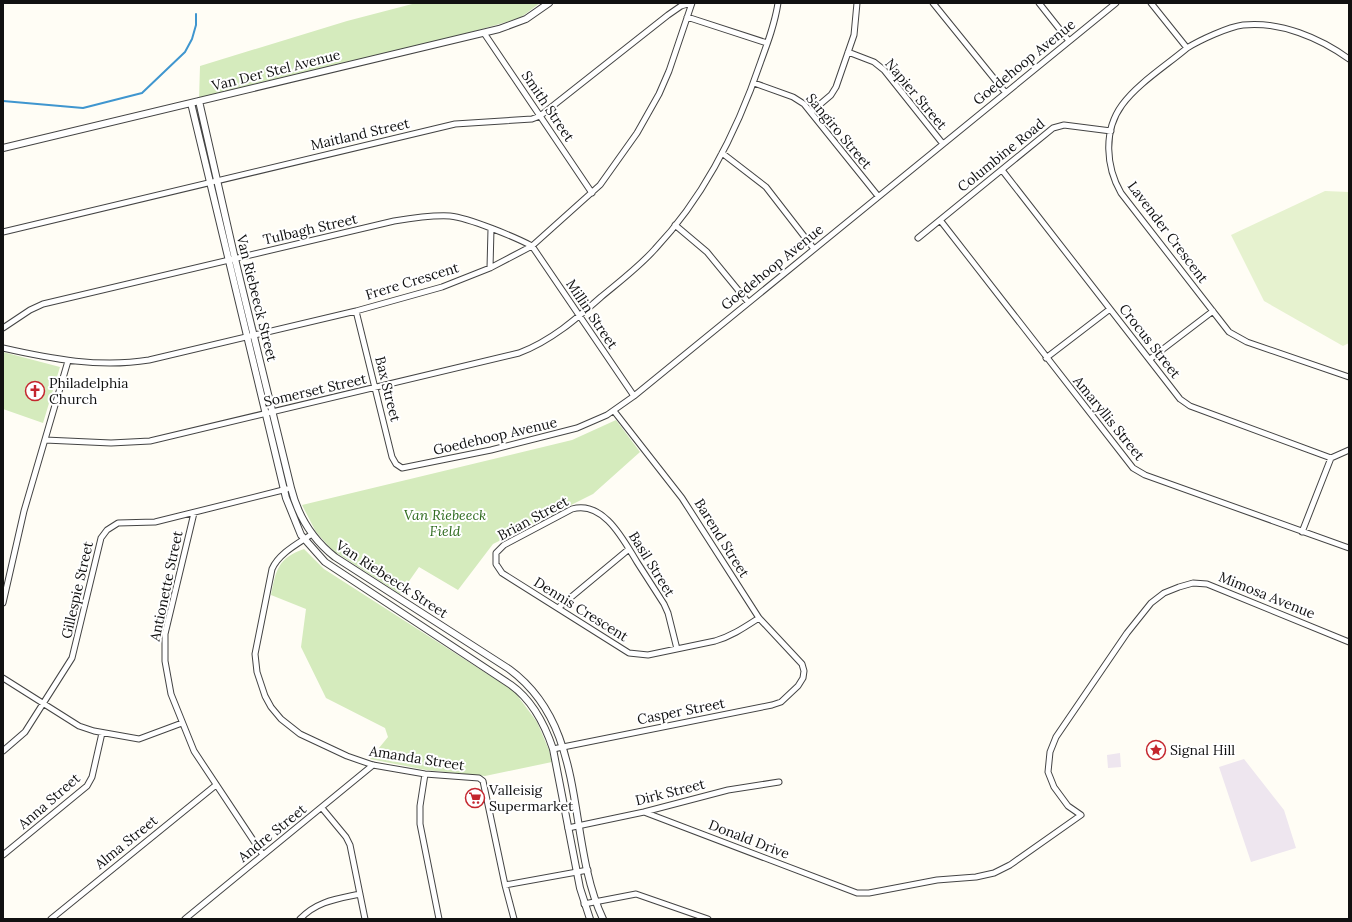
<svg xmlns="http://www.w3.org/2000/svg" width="1352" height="922" font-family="Lora,serif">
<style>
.industrial{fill:#eee6ef}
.green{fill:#d5ebbd}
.pitch{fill:#e6f2cf}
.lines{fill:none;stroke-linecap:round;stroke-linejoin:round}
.stream{stroke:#3f96cf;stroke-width:2}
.minor-casing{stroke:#444;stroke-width:7}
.tertiary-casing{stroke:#444;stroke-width:8}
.minor{stroke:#fff;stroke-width:5}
.tertiary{stroke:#fff;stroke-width:6}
.labels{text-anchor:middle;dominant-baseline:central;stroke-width:4;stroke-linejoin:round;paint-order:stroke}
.street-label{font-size:14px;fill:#111;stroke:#fff}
.poi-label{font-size:14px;fill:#111;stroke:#fff;text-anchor:start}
.park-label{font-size:14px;font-style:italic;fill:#2f6b1f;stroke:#fff}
</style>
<rect width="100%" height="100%" fill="#fffdf5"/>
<!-- industrial -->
<path class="industrial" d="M1120 753 1121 767 1108 768 1107 755Z
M1244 759 1284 810 1296 848 1251 862 1219 767Z"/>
<!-- green -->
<path class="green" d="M416 3H540L520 18 482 29 373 59 199 101 200 66 347 21Z
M3 352 60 367 43 423 3 409Z
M616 420 640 452 593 494 493 544 458 590 419 567 400 594 332 550 316 532 302 505 572 440Z
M304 549 324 569 514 691 537 722 549 750 552 762 485 776 426 770 370 759 388 737 385 728 326 698 301 647 306 609 271 595C276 570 278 558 304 549Z"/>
<!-- pitch -->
<path class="pitch" d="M1325 191 1349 192V343L1343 346 1264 301 1231 235Z"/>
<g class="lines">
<!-- stream -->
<path class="stream" d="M3 101 83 108 142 93 185 52 192 39 196 25V14"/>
<!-- minor casing -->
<g class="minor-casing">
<path id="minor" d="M933 3 1005 92
M1039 3 1069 41
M1151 3 1187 48
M687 17 767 43
M484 33 592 193
M848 52 874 62 884 70 943 144
M1349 59C1320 38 1280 21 1243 25 1228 27 1200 40 1187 48 1167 65 1137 84 1122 105 1103 131 1106 167 1121 193L1229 332 1247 342 1349 377
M754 83 793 97 804 104 878 196
M811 112 831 95 836 87 854 35 857 3
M722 153 766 187 814 249
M1002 170 1180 399 1190 406 1331 458
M940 220 1133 468 1145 475 1349 548
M675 225 707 252 748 302
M3 232 455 124 532 119 540 116 668 15 681 6 691 3
M918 238 1053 128 1064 125 1111 131
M490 268 491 229
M356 311 392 457 396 464 402 468 491 450 577 428 607 415 634 396 1116 3
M3 328 30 310 43 304 394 221C412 218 432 215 450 216 469 218 515 237 532 246L634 396
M3 348C51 359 100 368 149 360L356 311 442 287 490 268 532 246 600 185 637 133 659 94 669 71 692 3
M1046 358 1110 309
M1150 359 1213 311
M45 440 111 443 150 441 519 353C551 341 576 319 601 297 619 282 639 267 655 249 705 196 738 129 761 61 768 42 775 23 778 3
M194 513 165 634V661L171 694 194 751 263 855
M1302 532 1331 458 1349 450
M312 534C299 543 279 553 272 569L255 654 257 672 265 696 271 707 281 719 300 734 347 756 373 765 425 774 479 778 483 781 505 885 514 919
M3 603 24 511 68 361
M558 608 629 549
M677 649 668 613 664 604C655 590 646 576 637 562 624 541 604 500 572 509L504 545 496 553V564L502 573 629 653 648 655 715 641C732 636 745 627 759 618
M3 678 79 726 94 731 139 739 182 723
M553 749 772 705 781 702 798 686 803 678 804 671 802 664 759 618 682 498 614 411
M3 751 25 732 72 658 101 538 107 530 118 523 155 522 287 489
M425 774 420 806V824L439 919
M322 808 346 837 350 845 365 919
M644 812 857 893H869L937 880 976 877 994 873 1010 865 1081 815 1068 806 1054 787 1048 772 1050 752 1056 737 1127 633 1151 603 1164 593 1179 587 1193 583 1207 584 1349 642
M568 828 644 812 728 790 779 782
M3 855 87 786 92 777 102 733
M505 885 588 870
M584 904 636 894 708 919
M51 919 216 785
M185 919 373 765
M300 919C317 901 337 899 360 894"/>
</g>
<!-- tertiary casing -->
<g class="tertiary-casing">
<path id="tertiary" d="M199 101 235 259 291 488C298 516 312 539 335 557L509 669C590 728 565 838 603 919
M191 103 286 498 301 535 325 562 511 685C532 700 545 725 553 749L580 888 590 919
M3 148 499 29 526 19 549 3"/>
</g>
<!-- minor -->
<use href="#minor" class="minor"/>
<!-- tertiary -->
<use href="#tertiary" class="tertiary"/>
</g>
<!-- icons -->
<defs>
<g id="church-ring" transform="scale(1)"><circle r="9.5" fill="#fff" stroke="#c4262e" stroke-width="1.5"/><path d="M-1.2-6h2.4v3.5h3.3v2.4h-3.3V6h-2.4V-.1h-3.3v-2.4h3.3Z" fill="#c4262e"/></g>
<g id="sight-ring" transform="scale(1)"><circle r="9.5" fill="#fff" stroke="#c4262e" stroke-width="1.5"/><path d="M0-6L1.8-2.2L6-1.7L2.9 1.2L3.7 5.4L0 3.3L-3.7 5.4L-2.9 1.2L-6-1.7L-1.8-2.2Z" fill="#c4262e"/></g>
<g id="supermarket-ring" transform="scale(1)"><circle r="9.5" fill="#fff" stroke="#c4262e" stroke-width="1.5"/><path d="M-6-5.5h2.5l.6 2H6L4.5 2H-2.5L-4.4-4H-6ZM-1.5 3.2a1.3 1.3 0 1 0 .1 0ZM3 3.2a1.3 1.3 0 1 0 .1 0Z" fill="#c4262e"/></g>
</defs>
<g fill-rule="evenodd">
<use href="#church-ring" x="35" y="391"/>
<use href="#sight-ring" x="1156" y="750"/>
<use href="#supermarket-ring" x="475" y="798"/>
</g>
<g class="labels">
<!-- street labels -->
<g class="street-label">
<text transform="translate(1024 62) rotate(-39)">Goedehoop Avenue</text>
<text transform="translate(276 70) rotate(-14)">Van Der Stel Avenue</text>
<text transform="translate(916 94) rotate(50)">Napier Street</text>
<text transform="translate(548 106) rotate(56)">Smith Street</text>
<text transform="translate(839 131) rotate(50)">Sangiro Street</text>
<text transform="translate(360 134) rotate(-13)">Maitland Street</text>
<text transform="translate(1001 155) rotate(-39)">Columbine Road</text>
<text transform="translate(310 229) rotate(-13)">Tulbagh Street</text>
<text transform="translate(1168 232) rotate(53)">Lavender Crescent</text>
<text transform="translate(772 267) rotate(-39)">Goedehoop Avenue</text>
<text transform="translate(412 281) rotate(-17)">Frere Crescent</text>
<text transform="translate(257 298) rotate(76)">Van Riebeeck Street</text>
<text transform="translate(592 314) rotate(56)">Millin Street</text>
<text transform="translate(1150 341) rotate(52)">Crocus Street</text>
<text transform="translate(388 389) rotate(76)">Bax Street</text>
<text transform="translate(315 390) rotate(-13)">Somerset Street</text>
<text transform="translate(1109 418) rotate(51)">Amaryllis Street</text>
<text transform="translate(495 436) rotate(-13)">Goedehoop Avenue</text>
<text transform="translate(533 518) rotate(-28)">Brian Street</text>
<text transform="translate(722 538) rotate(58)">Barend Street</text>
<text transform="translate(652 564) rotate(58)">Basil Street</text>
<text transform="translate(392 579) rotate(33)">Van Riebeeck Street</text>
<text transform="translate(166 586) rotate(-78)">Antionette Street</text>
<text transform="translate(77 590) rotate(-77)">Gillespie Street</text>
<text transform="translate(1267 595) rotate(22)">Mimosa Avenue</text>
<text transform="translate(581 609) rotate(32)">Dennis Crescent</text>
<text transform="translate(681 711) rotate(-11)">Casper Street</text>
<text transform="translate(417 758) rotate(9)">Amanda Street</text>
<text transform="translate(670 792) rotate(-14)">Dirk Street</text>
<text transform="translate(49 801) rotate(-41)">Anna Street</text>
<text transform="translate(272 833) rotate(-39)">Andre Street</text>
<text transform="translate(749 839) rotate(21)">Donald Drive</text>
<text transform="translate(126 842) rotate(-39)">Alma Street</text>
</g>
<!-- poi labels -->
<g class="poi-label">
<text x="49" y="383">Philadelphia<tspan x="49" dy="16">Church</tspan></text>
<text x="1170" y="750">Signal Hill</text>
<text x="489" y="790">Valleisig<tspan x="489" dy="16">Supermarket</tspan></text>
</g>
<!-- park labels -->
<g class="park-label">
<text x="445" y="515">Van Riebeeck<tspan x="445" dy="16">Field</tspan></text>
</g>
</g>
<!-- border -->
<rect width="1352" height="922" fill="none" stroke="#111111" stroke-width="8"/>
</svg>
